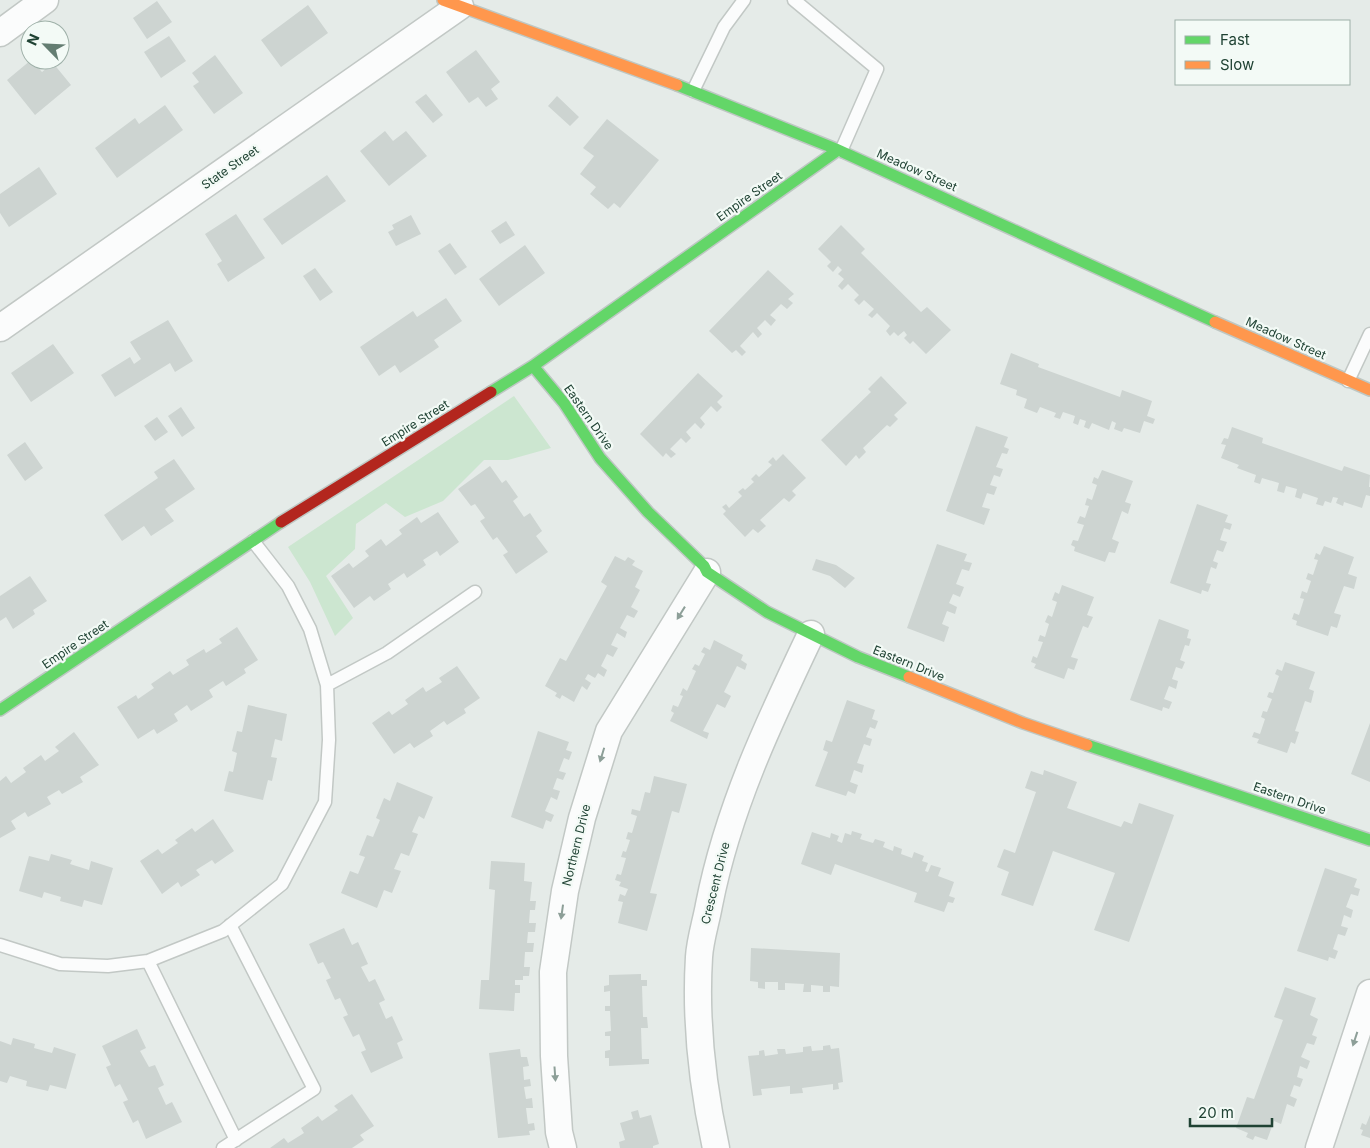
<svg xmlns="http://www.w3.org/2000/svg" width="1370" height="1148" font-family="Inter,sans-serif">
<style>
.green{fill:#cce6d0}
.building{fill:#cdd4d1}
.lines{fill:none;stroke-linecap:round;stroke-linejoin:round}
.lane-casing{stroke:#c2c8c5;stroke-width:15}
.street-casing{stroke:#c2c8c5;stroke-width:29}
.fast-casing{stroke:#bec7c3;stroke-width:14}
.slow-casing{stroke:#bec7c3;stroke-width:14}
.jam-casing{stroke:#bec7c3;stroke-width:14}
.lane{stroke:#fbfcfc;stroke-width:12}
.street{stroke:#fbfcfc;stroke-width:26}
.fast{stroke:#63d668;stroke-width:11}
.slow{stroke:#ff974d;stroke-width:11}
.jam{stroke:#b3261e;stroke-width:11}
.oneway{fill:#8d9f98}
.labels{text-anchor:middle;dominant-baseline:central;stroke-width:4.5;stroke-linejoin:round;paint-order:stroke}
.street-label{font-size:12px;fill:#1f4233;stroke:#f3faf6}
</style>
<rect width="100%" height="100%" fill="#e5ebe8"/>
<!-- green -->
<path class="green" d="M514 396 551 448 508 460H484L443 501 405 517 386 503 356 524 355 549 326 576 353 618 335 636 310 582 288 547Z"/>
<!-- building -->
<path class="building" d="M157 1 172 22 147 39 133 18Z
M308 5 328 33 281 67 261 40Z
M169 36 186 61 161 78 144 52Z
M476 50 500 82 491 89 498 99 486 107 478 97 469 103 446 72Z
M215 55 243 93 214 114 193 86 199 82 192 73Z
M31 60 42 72 53 63 71 85 35 115 7 80Z
M426 94 443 115 433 123 415 102Z
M557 96 579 117 570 126 548 106Z
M165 105 183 130 117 178 95 148 135 118 139 124Z
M607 119 659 160 620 208 614 203 608 209 590 194 596 187 580 174 594 156 583 148Z
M385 131 393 141 406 131 427 156 389 186 360 151Z
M39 167 57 194 9 227 0 213V194Z
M327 175 346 201 282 245 263 219Z
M236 214 265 258 228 282 217 264 222 261 205 234Z
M411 215 421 234 396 246 388 232 394 229 392 225Z
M506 221 515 235 500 244 491 231Z
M841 225 865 249 861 253 921 312 927 307 951 330 926 354 913 341 910 344 904 338 907 335 904 331 898 336 894 332 890 336 886 331 890 326 877 313 872 318 868 315 874 309 864 300 859 305 854 300 859 295 848 284 842 290 838 286 844 279 838 274 842 270 838 266 833 272 827 266 831 262 818 249Z
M450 243 467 267 455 275 438 251Z
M525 245 545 273 499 306 479 279Z
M315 268 333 292 320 301 303 276Z
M768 270 794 294 788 299 793 303 787 309 781 304 770 315 776 320 771 326 765 320 757 328 762 334 758 338 753 332 740 346 746 352 742 356 736 350 732 353 709 331Z
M446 298 462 321 434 340 439 347 400 373 395 365 379 376 360 347 413 311 417 317Z
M168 320 193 361 175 372 170 363 115 397 101 375 130 357 134 364 141 359 130 342Z
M53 344 74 373 31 402 11 373Z
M1011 353 1039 364 1038 367 1120 397 1122 390 1152 401 1147 416 1155 419 1153 424 1144 421 1140 433 1124 428 1122 432 1114 429 1116 423 1112 421 1109 430 1092 423 1089 429 1084 427 1086 421 1080 419 1078 425 1073 423 1075 416 1063 412 1060 419 1054 417 1056 413 1040 407 1037 413 1024 408 1027 399 1016 395 1017 390 1000 384Z
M698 373 723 396 717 402 722 407 717 412 711 406 700 418 705 424 701 429 695 423 686 432 691 438 686 443 681 438 670 449 676 454 671 458 666 453 663 457 640 434Z
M881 376 907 403 894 415 898 419 890 427 887 425 863 448 866 452 859 459 856 455 846 466 821 440 871 392 868 389Z
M181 407 195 428 182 437 168 416Z
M157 417 168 432 155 441 144 426Z
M976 426 1008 437 1004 447 1009 449 1007 454 1002 453 996 467 1003 469 1000 477 994 475 990 485 997 487 994 495 987 493 982 507 990 509 984 525 946 511Z
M1232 427 1263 438 1262 443 1342 471 1344 466 1370 475 1369 487H1370V496L1366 495 1362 508 1344 502 1343 506 1336 503 1338 498 1333 497 1331 503 1325 501 1323 506 1316 504 1318 498 1303 493 1301 499 1295 497 1297 489 1286 486 1284 493 1277 491 1279 483 1262 478 1260 484 1254 482 1256 475 1237 468 1239 465 1221 458 1226 445 1221 444 1224 438 1228 439Z
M25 442 43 468 25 481 7 455Z
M783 454 806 478 792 491 796 495 789 502 784 498 760 520 766 526 758 533 753 529 745 537 723 514 726 511 722 507 726 504 729 508 742 496 738 492 743 488 745 490 754 482 751 479 756 474 759 477 772 465 768 462 773 457 776 461Z
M174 459 195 489 165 509 174 521 151 536 144 526 122 541 104 515 158 478 154 472Z
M490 466 502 483 506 480 518 497 513 501 524 517 530 513 542 531 536 536 548 552 516 574 503 555 508 552 497 537 493 540 480 521 485 518 475 504 471 506 458 489Z
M1102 470 1133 481 1125 502 1131 504 1128 514 1122 511 1112 539 1119 542 1115 553 1109 552 1105 562 1074 551 1075 547 1071 545 1073 540 1078 541 1084 525 1077 523 1080 516 1085 518 1089 506 1085 505 1087 498 1092 500 1097 485 1092 483 1094 477 1098 479Z
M1197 504 1228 515 1225 522 1232 524 1230 530 1224 528 1220 540 1227 542 1223 552 1217 550 1213 561 1218 563 1216 569 1211 567 1206 583 1211 584 1208 592 1202 590 1201 594 1170 583Z
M438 512 459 542 440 556 437 551 423 560 426 565 407 578 404 573 388 584 391 589 374 601 370 596 354 608 331 576 349 563 353 568 369 556 365 551 381 539 386 546 402 534 399 530 417 517 421 523Z
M937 544 967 554 964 561 972 563 969 571 962 569 956 584 964 587 960 597 953 594 949 603 957 607 955 614 947 611 942 624 949 627 944 642 907 628Z
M1324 546 1354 557 1348 574 1357 577 1354 589 1344 586 1334 613 1341 615 1337 628 1331 626 1328 636 1296 625 1297 621 1292 619 1294 613 1299 615 1304 599 1300 598 1302 591 1307 593 1311 581 1306 579 1308 573 1313 575 1318 560 1314 559 1316 553 1320 555Z
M615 556 625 561 628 557 635 561 632 565 643 571 635 587 640 590 631 607 638 611 634 618 627 615 620 628 627 632 625 638 617 633 611 645 618 648 613 657 607 654 601 666 607 670 604 677 598 673 595 678 588 674 585 679 591 683 587 690 582 686 574 702 562 695 560 699 555 696 557 693 545 686 560 658 566 661 607 586 601 582Z
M816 559 836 565 855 578 845 588 830 576 812 570Z
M30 576 47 601 33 610 35 614 13 629 6 617 0 621V596Z
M1062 585 1094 597 1087 615 1093 617 1088 628 1083 626 1071 657 1078 659 1074 670 1068 668 1064 679 1034 668 1036 664 1031 662 1033 656 1037 658 1043 642 1038 641 1040 635 1045 637 1049 624 1045 622 1048 615 1052 617 1057 602 1052 600 1055 592 1059 594Z
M1159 619 1189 630 1187 638 1191 639 1189 646 1185 645 1180 660 1185 662 1182 669 1176 667 1172 679 1178 681 1176 689 1169 686 1164 699 1172 702 1169 709 1163 707 1162 711 1130 700Z
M237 627 258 660 244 669 246 673 226 686 223 681 209 690 213 697 191 711 187 705 174 714 178 721 157 734 154 729 138 739 117 707 136 695 138 699 154 688 151 684 170 671 173 675 189 665 186 660 204 649 206 653 222 643 219 639Z
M714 640 743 655 741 660 747 664 745 670 737 666 724 692 731 696 725 708 717 704 703 731 709 733 707 739 670 721 674 713 671 711 673 705 678 707 683 696 680 695 683 688 687 691 696 671 692 669 695 664 699 666 705 654 701 652 704 647 710 650Z
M1285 662 1315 672 1309 689 1314 691 1311 703 1305 701 1295 731 1299 732 1295 744 1291 742 1287 753 1257 743 1259 739 1252 737 1254 732 1260 734 1265 719 1261 717 1263 711 1267 712 1272 699 1267 697 1269 692 1273 693 1279 676 1275 674 1277 669 1282 671Z
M457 666 480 698 464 709 466 713 447 725 444 721 430 731 433 736 414 748 410 743 394 754 372 723 389 711 392 715 408 704 405 700 423 687 426 692 442 682 439 678Z
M847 700 875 710 872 719 878 721 875 729 870 727 866 737 872 739 870 746 864 744 857 763 864 765 862 773 854 770 850 782 858 785 855 794 848 791 846 796 815 786 828 752 823 750 826 740 832 742Z
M248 705 287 714 282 741 275 739 271 757 277 758 272 781 268 780 263 800 224 791 229 771 233 772 237 753 232 751 237 731 242 732Z
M1370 723V782L1351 774Z
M538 731 569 742 566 750 572 752 569 760 564 758 559 771 566 773 563 780 557 778 553 789 560 791 557 800 551 797 545 811 554 815 551 822 546 820 543 829 511 817Z
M74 732 99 765 80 777 83 782 62 794 59 790 47 797 51 804 28 817 25 812 11 821 16 829 0 838V781L6 776 11 783 26 772 23 768 41 755 45 761 59 751 55 747Z
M1044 770 1077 782 1067 808 1121 827 1124 821 1132 824 1139 803 1174 815 1129 942 1094 930 1115 873 1053 851 1033 906 1001 895 1009 872 997 867 1004 849 1015 853 1036 792 1025 788 1031 771 1043 775Z
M654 776 687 784 679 813 672 811 650 893 657 894 647 931 618 923 623 902 618 901 620 894 625 896 628 889 619 886 621 882 615 880 617 874 621 875 626 858 621 857 623 851 626 852 630 840 626 839 628 832 632 833 637 816 631 814 632 809 640 811 645 792 650 793Z
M397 782 433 797 424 819 419 816 412 832 418 834 409 856 401 853 394 869 401 871 392 893 384 890 377 908 341 893 350 871 358 874 365 857 359 855 367 835 373 837 380 820 376 818 384 798 390 801Z
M213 819 234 851 215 864 212 860 196 870 200 875 181 887 178 882 162 894 140 861 158 849 162 854 178 843 175 840 192 828 195 832Z
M852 831 862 834 860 839 873 843 875 839 885 842 883 847 893 851 894 846 902 849 901 854 912 858 914 852 924 856 922 861 928 863 925 871 928 872 931 865 941 868 938 876 954 882 949 896 955 898 953 903 948 902 944 912 914 902 917 893 835 864 831 875 801 864 812 832 830 838 831 833 839 836 837 841 842 843 845 833 851 835Z
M51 854 72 860 70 864 89 870 91 861 113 868 102 905 84 900 82 907 60 901 61 897 44 892 42 898 19 891 29 856 49 861Z
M491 861 525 863 524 881 532 882 530 901H536L535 910H530L529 923H536L535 932H528L527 943H534L533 952H525L524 967H530L529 976H523V980H515V985H520V993H515L514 1011 479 1009 481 980H489L495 890 489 889Z
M1325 868 1357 879 1354 887 1360 889 1358 896 1351 894 1346 907 1353 910 1351 918 1344 915 1341 926 1348 928 1345 936 1338 934 1333 949 1338 951 1335 959 1329 957 1328 961 1297 951Z
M344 928 352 945 358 942 368 964 361 967 369 982 375 979 385 1000 379 1003 386 1019 392 1016 403 1040 397 1043 403 1058 371 1073 361 1052 366 1050 359 1034 353 1037 343 1017 348 1015 340 998 335 1000 326 980 331 978 323 962 318 964 309 944Z
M751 948 840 953 839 987 830 986V992H823V986L811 985V992H803L804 984 785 983V990H778V982H765V989L758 988V982L750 981Z
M641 974V980H647V986H642L643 1017H647L648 1028H641L642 1059H649V1064L609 1066V1058H605V1051L610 1050V1036H605V1032L611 1031 610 1011H605V1006H610V991L604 992V986L609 985V975Z
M1285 987 1316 998 1310 1015 1318 1019 1312 1035 1317 1037 1314 1045 1307 1043 1301 1057 1310 1061 1307 1069 1300 1066 1297 1077 1303 1079 1300 1087 1294 1085 1290 1096 1297 1099 1294 1107 1287 1104 1281 1124 1274 1121 1267 1140 1255 1136 1253 1140 1246 1137 1248 1133 1236 1128 1247 1097 1254 1099 1283 1020 1274 1017Z
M137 1029 146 1048 140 1051 149 1067 155 1065 164 1085 158 1088 166 1105 172 1102 182 1122 146 1139 138 1120 133 1123 123 1102 128 1100 120 1084 115 1087 106 1067 111 1065 102 1046Z
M13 1038 35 1044 34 1048 52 1053 54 1047 76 1054 66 1089 50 1085 48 1091 26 1086 27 1081 10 1076 7 1083 0 1081V1041L11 1045Z
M830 1045 831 1049 839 1048 843 1082 838 1083 839 1089 833 1090V1084L802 1088 803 1093 790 1094V1086L761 1089 762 1095 753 1096 748 1056 759 1055V1051L764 1050 765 1056 778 1054 777 1049H785L786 1054 803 1052V1047L811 1046 812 1051 823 1050V1046Z
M520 1049 521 1057H527L529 1066 523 1067 524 1080 530 1079 531 1086 524 1087 526 1099 532 1098 533 1108H526L528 1124 534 1123 535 1130 529 1131 530 1135 498 1138 489 1053Z
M352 1094 374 1126 360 1135 364 1140 352 1148H270L284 1138 288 1143 304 1133 301 1128 318 1116 322 1121 338 1110 334 1106Z
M638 1110 640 1118 651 1115 659 1144 653 1146V1148H620L619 1142 625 1140 620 1123 633 1119 631 1112Z
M1370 1115V1138L1361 1135 1363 1130 1360 1129 1362 1123 1366 1125Z"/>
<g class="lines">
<!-- lane casing -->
<g class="lane-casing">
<path id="lane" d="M794 0 877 69 841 151
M693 91 724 27 744 0
M1348 381 1370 334
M327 685 387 653 475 592
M0 945 60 964 108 966 148 961 223 931 282 884 325 802 329 740 327 685 310 629 288 586 253 541
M148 961 236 1140
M223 1148 314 1089 230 925"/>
</g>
<!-- street casing -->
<g class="street-casing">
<path id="street" d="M0 33 45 0
M0 328 460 6
M563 1148 559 1132 554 1056 553 972 565 891 582 818 609 731 707 572
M716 1148C702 1084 695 1022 699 957 700 940 706 922 709 905 728 808 769 722 811 634
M1319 1148 1370 993"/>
</g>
<!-- fast casing -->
<g class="fast-casing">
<path id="fast" d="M677 85 836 149 1215 322
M533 366 564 403 600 458 648 512 704 566 707 572 767 612 858 657 909 677
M491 392 533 366 838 150
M0 710 281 522
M1087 745 1370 840"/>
</g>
<!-- slow casing -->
<g class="slow-casing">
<path id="slow" d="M443 0 677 85
M1215 322 1370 390
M909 677 1023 723 1087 745"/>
</g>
<!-- jam casing -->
<g class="jam-casing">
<path id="jam" d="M281 522 491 392"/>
</g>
<!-- lane -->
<use href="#lane" class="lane"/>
<!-- street -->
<use href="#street" class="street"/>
<!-- fast -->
<use href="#fast" class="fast"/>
<!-- slow -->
<use href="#slow" class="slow"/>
<!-- jam -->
<use href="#jam" class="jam"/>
</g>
<!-- one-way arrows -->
<defs><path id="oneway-solid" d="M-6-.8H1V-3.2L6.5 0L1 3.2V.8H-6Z" transform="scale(1.25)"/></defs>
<g class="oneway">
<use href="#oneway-solid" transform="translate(681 613) rotate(122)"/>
<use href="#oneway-solid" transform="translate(602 755) rotate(107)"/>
<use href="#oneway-solid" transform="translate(562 912) rotate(98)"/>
<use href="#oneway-solid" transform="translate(1355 1039) rotate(108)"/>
<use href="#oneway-solid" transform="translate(555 1074) rotate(86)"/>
</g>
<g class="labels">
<!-- street labels -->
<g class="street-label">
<text transform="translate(230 167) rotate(-35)">State Street</text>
<text transform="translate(917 170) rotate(24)">Meadow Street</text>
<text transform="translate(749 196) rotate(-35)">Empire Street</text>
<text transform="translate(1286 338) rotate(24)">Meadow Street</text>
<text transform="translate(589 417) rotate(55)">Eastern Drive</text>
<text transform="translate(415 423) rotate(-32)">Empire Street</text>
<text transform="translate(75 644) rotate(-34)">Empire Street</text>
<text transform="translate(909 663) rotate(22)">Eastern Drive</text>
<text transform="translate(1290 798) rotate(19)">Eastern Drive</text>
<text transform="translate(576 845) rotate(-76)">Northern Drive</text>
<text transform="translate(715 883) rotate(-76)">Crescent Drive</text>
</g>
</g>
<!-- legend -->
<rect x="1175" y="20" width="175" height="65" fill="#f3faf6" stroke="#9eb0a8"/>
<rect x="1185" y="36" width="25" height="8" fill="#63d668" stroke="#9eb0a8"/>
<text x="1220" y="45" font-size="15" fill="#1f4233">Fast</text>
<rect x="1185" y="61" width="25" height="8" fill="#ff974d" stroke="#9eb0a8"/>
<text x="1220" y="70" font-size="15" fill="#1f4233">Slow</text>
<!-- north arrow -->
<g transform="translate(45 45) rotate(294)"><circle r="24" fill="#f3faf6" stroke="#9eb0a8"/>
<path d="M0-4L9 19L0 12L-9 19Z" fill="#647d72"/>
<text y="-8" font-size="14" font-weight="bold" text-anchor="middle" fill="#1f4233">N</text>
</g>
<!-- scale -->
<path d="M1190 1118v8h82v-8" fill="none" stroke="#1f4233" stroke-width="2.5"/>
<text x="1198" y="1118" font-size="15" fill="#1f4233" stroke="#f3faf6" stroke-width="4" paint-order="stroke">20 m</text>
</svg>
